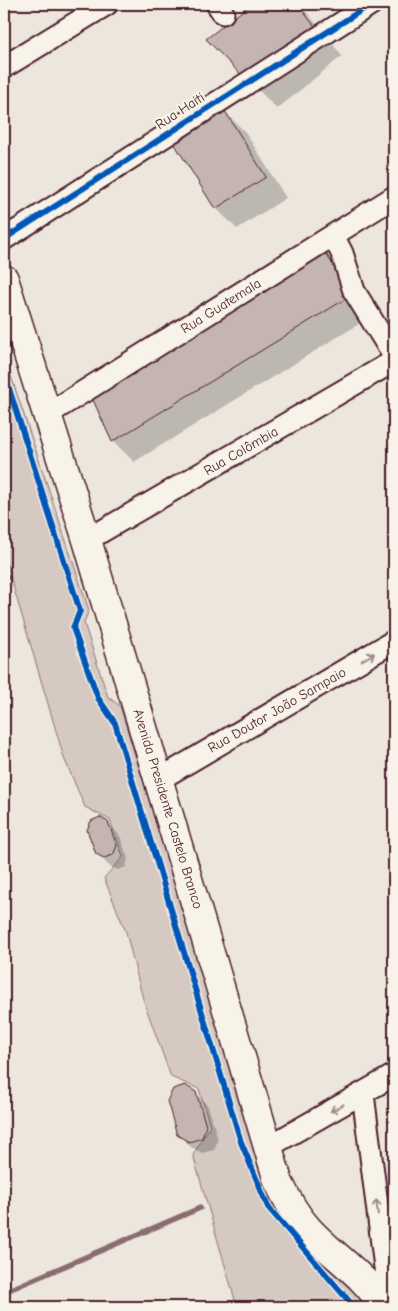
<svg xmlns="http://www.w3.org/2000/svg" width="398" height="1311" font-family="'Comic Neue',sans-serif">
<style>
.green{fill:#d5c9c2;stroke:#907476}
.shadow{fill:#0003}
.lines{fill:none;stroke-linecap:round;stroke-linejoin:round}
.stream{stroke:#896c6f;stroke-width:5.5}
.building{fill:#c4b5b0;stroke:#4a1f2b}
.minor-casing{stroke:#4a1f2b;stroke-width:25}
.secondary-casing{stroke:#4a1f2b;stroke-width:31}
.minor{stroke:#f7f3e8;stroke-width:21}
.secondary{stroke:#f7f3e8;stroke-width:28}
.cycleway-casing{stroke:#f7f3e8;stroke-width:9}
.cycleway{stroke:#0057b8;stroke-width:6}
.oneway{stroke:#a0898a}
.labels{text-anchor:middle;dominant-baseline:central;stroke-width:4.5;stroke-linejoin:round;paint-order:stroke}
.street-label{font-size:14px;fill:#4a1f2b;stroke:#f7f3e8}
</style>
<rect width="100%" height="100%" fill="#ece6dd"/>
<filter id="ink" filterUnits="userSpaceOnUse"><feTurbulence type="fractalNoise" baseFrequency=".02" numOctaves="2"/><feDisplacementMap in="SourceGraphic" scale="10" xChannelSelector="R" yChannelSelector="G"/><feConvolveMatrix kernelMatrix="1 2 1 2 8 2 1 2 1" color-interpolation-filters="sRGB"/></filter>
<g filter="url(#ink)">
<!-- green -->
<path class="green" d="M4 355 89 610 84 623 108 697 120 706 266 1179 369 1307H237L193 1155 210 1126 199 1089 171 1077 143 999 126 932 104 878 123 857 110 820 85 807 64 758 4 555Z"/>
<!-- shadow -->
<path class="shadow" d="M253 4H300L342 56 277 109 208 39Z
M225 112 246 133 286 198 237 229 216 208 176 144Z
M323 250 344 271 372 316 134 462 113 441Z
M108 823 120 836 128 859 126 867 118 870 109 866 97 853Z
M196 1093 208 1106 218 1139 214 1150 202 1153 191 1147 178 1134Z"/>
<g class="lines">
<!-- stream -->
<path class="stream" d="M4 578 8 577
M4 1292 200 1208"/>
</g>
<!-- building -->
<path class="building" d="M251 4H297L322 35 255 89 206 39Z
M225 111 266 177 215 209 174 143Z
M323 249 352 295 112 442 89 391Z
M100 817 108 822 117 846 113 855 104 858 96 854 87 830 91 821Z
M185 1085 196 1092 206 1126 202 1138 189 1142 177 1135 167 1101 173 1089Z"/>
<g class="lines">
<!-- minor casing -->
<g class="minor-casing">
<path id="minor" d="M217 4 223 13
M4 67 107 4
M333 236 342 253 354 291 394 356
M4 239 371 4
M48 414 394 197
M87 540 394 361
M160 779 394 641
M363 1094 388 1291 387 1307
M268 1147 394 1075"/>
</g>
<!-- secondary casing -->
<g class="secondary-casing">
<path id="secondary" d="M4 279 87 540 278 1181C286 1198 296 1216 309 1230 334 1257 365 1275 384 1307"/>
</g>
<!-- minor -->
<use href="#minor" class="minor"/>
<!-- secondary -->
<use href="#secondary" class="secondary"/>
<!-- cycleway casing -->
<g class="cycleway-casing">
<path id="cycleway" d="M4 239 371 4
M4 373 80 611 73 628 98 698 115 723 241 1142 268 1207 354 1307"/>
</g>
<!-- cycleway -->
<use href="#cycleway" class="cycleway"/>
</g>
<!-- one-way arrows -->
<defs><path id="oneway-shaft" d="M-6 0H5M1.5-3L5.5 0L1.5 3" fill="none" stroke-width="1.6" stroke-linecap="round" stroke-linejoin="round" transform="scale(1.25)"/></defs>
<g class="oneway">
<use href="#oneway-shaft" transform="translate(368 657) rotate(-30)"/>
<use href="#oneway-shaft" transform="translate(337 1108) rotate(151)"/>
<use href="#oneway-shaft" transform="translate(377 1207) rotate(-97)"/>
</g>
</g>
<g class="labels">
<!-- street labels -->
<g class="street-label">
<text transform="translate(180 111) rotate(-33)">Rua Haiti</text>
<text transform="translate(221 306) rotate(-32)">Rua Guatemala</text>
<text transform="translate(241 451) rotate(-30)">Rua Colômbia</text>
<text transform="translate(277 710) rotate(-30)">Rua Doutor João Sampaio</text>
<text transform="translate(168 809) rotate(73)">Avenida Presidente Castelo Branco</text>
</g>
</g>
<!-- margin -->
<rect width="398" height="1311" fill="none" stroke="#f7f3e8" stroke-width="20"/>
<rect x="10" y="10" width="378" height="1291" fill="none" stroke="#4a1f2b" stroke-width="2" filter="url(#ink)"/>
</svg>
